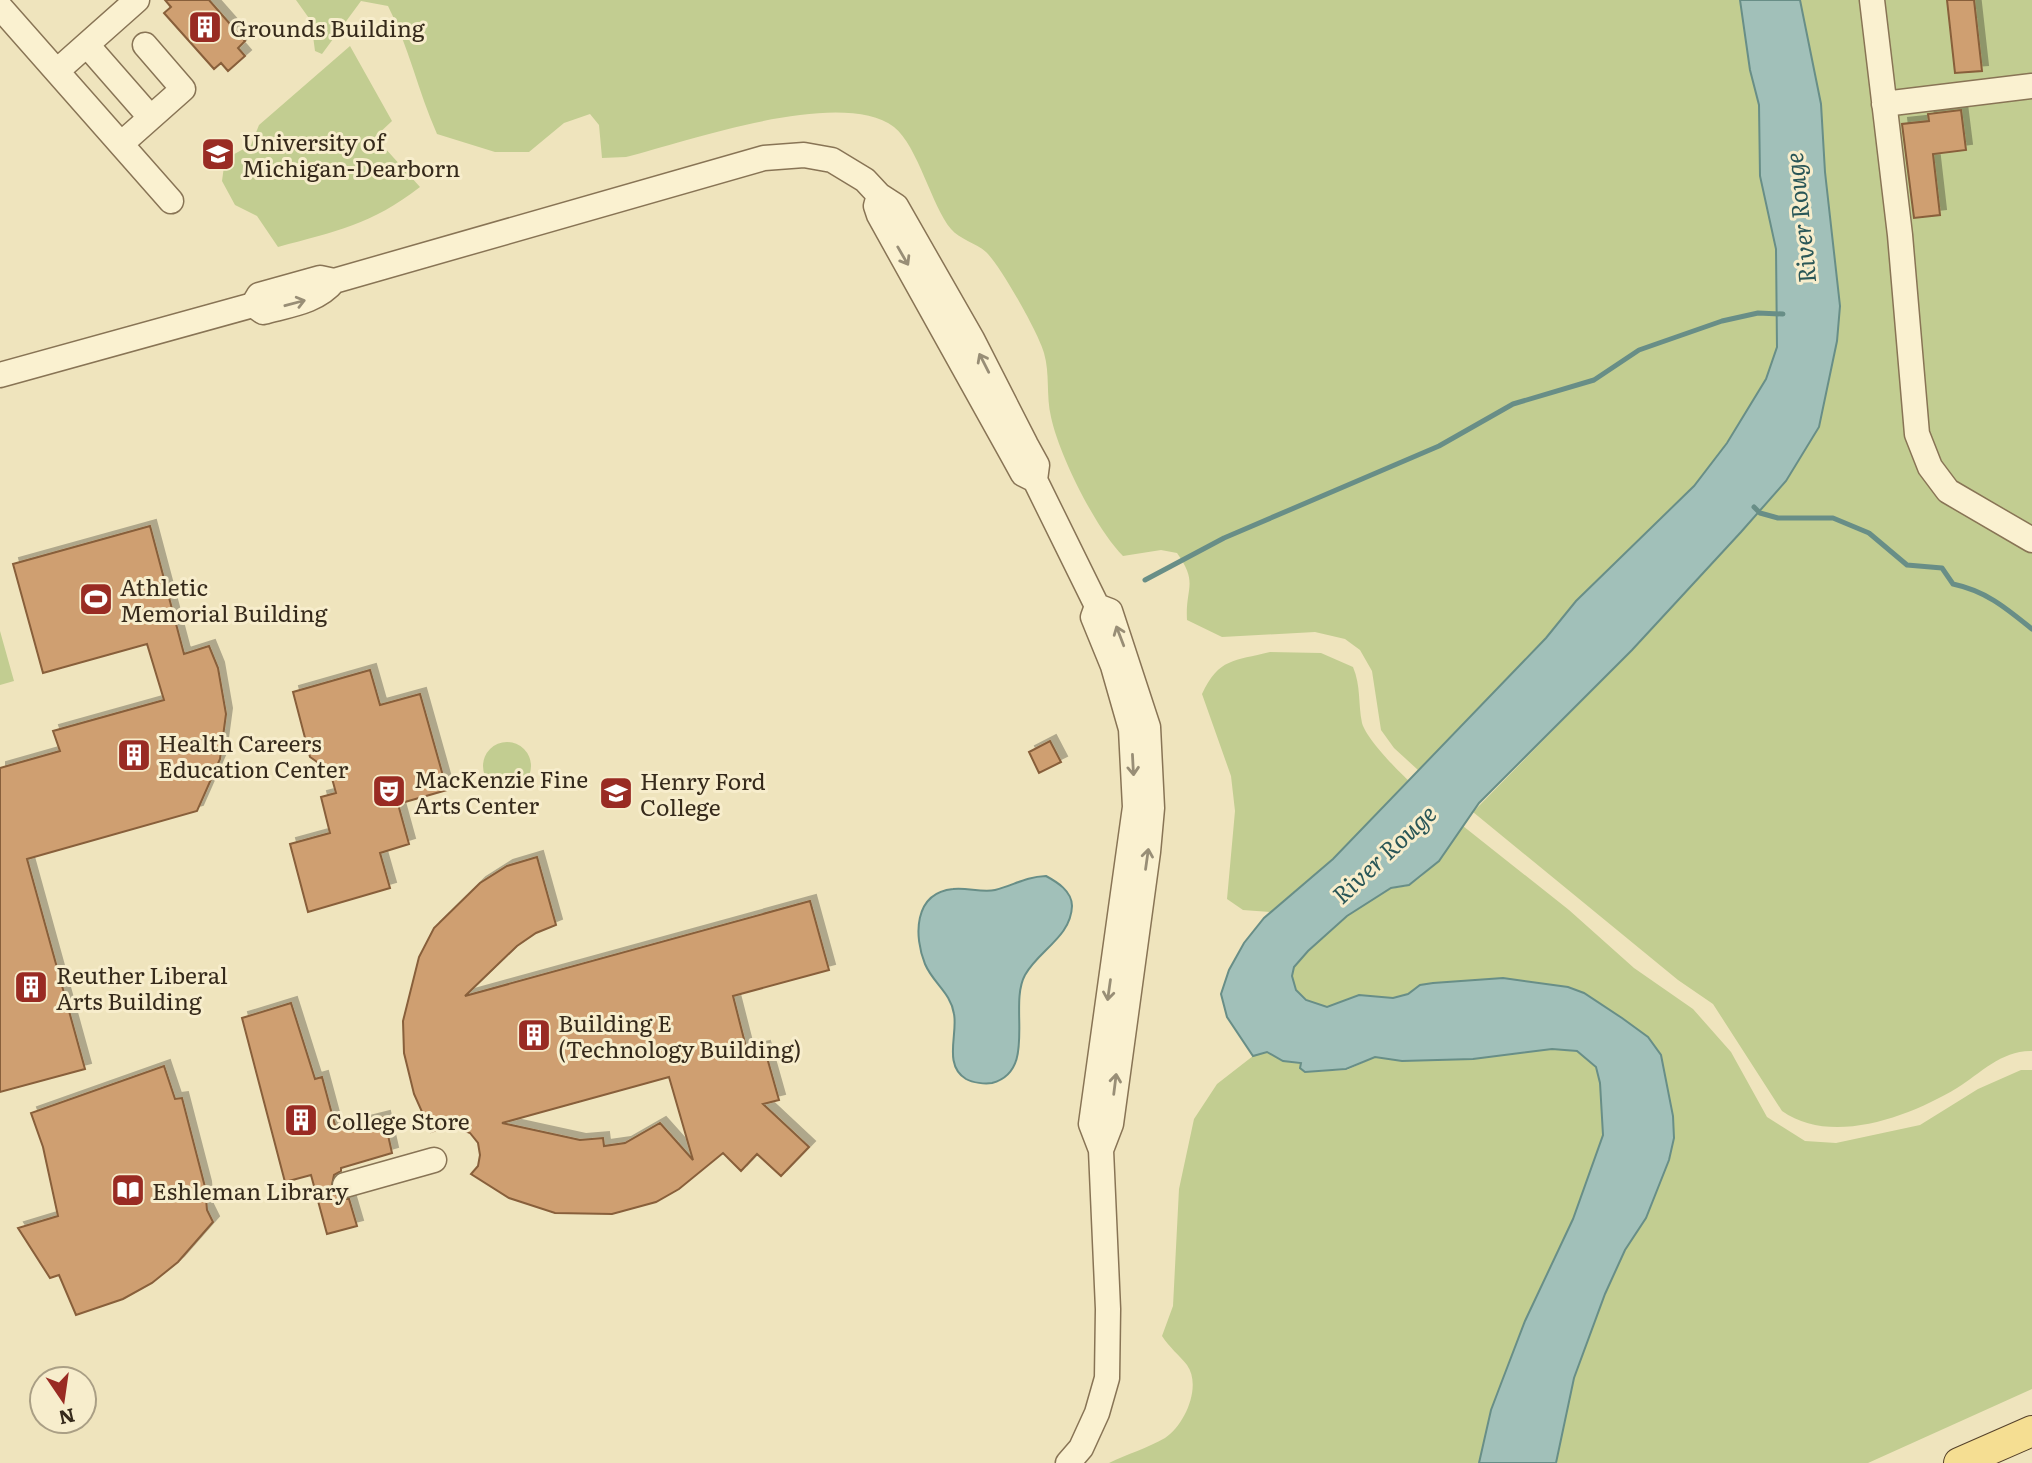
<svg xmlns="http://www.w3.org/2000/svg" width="2032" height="1463" font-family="Literata,serif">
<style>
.green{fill:#c2cd91}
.water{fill:#a1c0b9;stroke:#688e87;stroke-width:2}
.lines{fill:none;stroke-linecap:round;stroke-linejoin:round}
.stream{stroke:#688e87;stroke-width:5}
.building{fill:#cf9f71;stroke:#885f3a;stroke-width:2;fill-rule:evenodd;filter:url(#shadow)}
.minor-casing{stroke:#887455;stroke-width:27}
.major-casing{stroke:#55412a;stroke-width:32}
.minor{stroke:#faf1d0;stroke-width:24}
.major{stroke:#f5de92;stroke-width:30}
.oneway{stroke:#988e76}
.labels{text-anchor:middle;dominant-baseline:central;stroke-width:6;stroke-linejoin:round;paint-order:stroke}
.poi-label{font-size:23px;fill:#362a1b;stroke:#f7edcc;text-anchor:start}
.water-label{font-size:24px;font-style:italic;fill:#295657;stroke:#f7edcc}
</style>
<defs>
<filter id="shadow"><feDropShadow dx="6" dy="-6" stdDeviation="0" flood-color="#0004"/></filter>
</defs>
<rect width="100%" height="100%" fill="#efe4bd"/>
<!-- green -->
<path class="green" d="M296 0H1740L1750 70 1759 105V139L1776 249 1777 348 1767 379 1727 443 1694 486 1576 601 1546 638 1418 770 1394 748 1381 730 1372 671 1360 650 1345 639 1315 632 1222 637 1187 620C1185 587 1199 584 1177 553L1161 550 1123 556C1096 529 1059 455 1051 417 1046 396 1050 373 1044 353 1039 334 1000 265 986 252 976 243 959 239 951 229 932 207 918 146 894 127 841 87 688 141 626 157L602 158 599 125 590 114 564 123 529 152H495L437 134C418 91 409 47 388 6L361 1 322 54 315 51 311 21Z
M1800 0H2032V1051C2002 1050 1981 1073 1957 1088 1909 1117 1831 1146 1782 1111L1713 1004 1678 980 1473 812 1632 650 1786 481 1823 407 1837 341 1840 306 1825 172 1821 104Z
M350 46 392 121 375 137 420 187C371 225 336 231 278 247L257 216 235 205 222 181 225 159 251 145 259 125Z
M0 631 14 681 0 685Z
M1270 652 1321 653 1353 667C1361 686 1358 703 1362 723 1366 738 1396 769 1408 780L1333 859 1270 912 1243 910 1227 899 1235 811 1231 776 1202 694C1219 658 1234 661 1270 652Z
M483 766a24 24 0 1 1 48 0a24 24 0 1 1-48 0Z
M1463 826 1569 910 1634 968 1693 1009 1731 1052 1767 1117 1805 1141 1836 1143 1920 1125 1978 1089 2021 1070H2032V1389L1868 1463H1556L1574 1378 1605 1294 1625 1250 1646 1218 1669 1160 1599 1003 1584 993 1568 987 1503 978 1433 983 1420 985 1408 994 1393 998 1359 995 1335 1005 1317 1007C1306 1000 1291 989 1292 975 1294 950 1366 901 1388 890 1394 887 1402 888 1409 885 1429 875 1451 844 1463 826Z
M1552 1049 1579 1052 1596 1067 1600 1083 1603 1135 1573 1219 1525 1321 1502 1381 1491 1410 1479 1463H1109C1127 1454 1148 1448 1165 1438 1185 1425 1202 1386 1187 1365 1179 1355 1169 1347 1162 1336L1173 1306 1179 1189 1194 1119 1217 1084 1253 1056 1267 1052 1283 1061 1302 1063 1305 1072 1347 1070 1375 1057 1402 1061 1473 1059Z"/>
<!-- water -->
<path class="water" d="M1740 0H1800L1821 104 1825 172 1840 306 1837 341 1819 427 1786 481 1741 532 1632 650 1479 803 1439 861 1409 885 1391 888 1347 916 1308 951 1294 967 1292 976 1296 990 1306 1000 1327 1007 1359 995 1393 998 1408 994 1420 985 1433 983 1503 978 1568 987 1584 993 1622 1018 1648 1037 1661 1055 1673 1116 1674 1138 1669 1160 1646 1218 1625 1250 1605 1294 1574 1378 1556 1463H1479L1491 1410 1502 1381 1525 1321 1573 1219 1603 1135 1600 1083 1596 1067 1577 1051 1552 1049 1473 1059 1402 1061 1375 1057 1346 1069 1305 1072 1300 1068 1301 1063 1283 1061 1267 1052 1253 1056 1227 1017 1221 994 1229 970 1244 943 1264 918 1333 859 1546 638 1576 601 1694 486 1727 443 1766 379 1777 347 1776 249 1760 176 1759 105 1750 70Z
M1046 876C1057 882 1072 891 1072 906 1071 937 1039 950 1025 975 1008 1006 1038 1071 992 1083 985 1084 973 1083 966 1079 943 1065 958 1034 954 1014 951 993 933 983 925 964 914 937 913 893 953 889 966 887 982 893 995 890 1015 885 1024 877 1046 876Z"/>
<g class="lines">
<!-- stream -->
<path class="stream" d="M1754 507 1760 513 1778 518H1833L1869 533 1907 565 1942 568 1953 584C1986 591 2006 608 2032 629
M1145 580 1224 538 1439 446 1513 404 1594 380 1639 350 1722 321 1758 313 1783 314"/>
</g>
<!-- building -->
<path class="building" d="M165 0H209L245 41 238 48 245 56 228 71 221 63 214 69 164 13 171 7Z
M1947 0H1974L1982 71 1955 73Z
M1961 110 1966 150 1933 154 1940 215 1914 218 1902 124 1929 121 1928 114Z
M150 526 184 654 209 646 218 668 226 714 220 759 197 811 27 859 85 1069 0 1092V768L60 751 53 731 164 700 147 644 43 673 13 564Z
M370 670 380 705 420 694 447 790 398 804 409 844 380 853 390 888 308 912 290 844 330 833 321 797 336 793 330 771 310 757 293 692Z
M1050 741 1061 762 1039 773 1029 752Z
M537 857 556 925 536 933 517 946 465 996 810 901 829 970 733 996 747 1051 764 1047 779 1100 763 1104 809 1147 781 1176 757 1154 741 1171 723 1153 679 1189 656 1202 612 1214 555 1213 509 1198 471 1174 478 1166 480 1155 478 1143 470 1133 451 1125 431 1132 414 1094 404 1053 403 1021 419 957 434 928 480 883 507 866ZM669 1077 693 1160 660 1123 625 1143 604 1146 603 1138 580 1140 502 1123Z
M291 1003 315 1079 322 1077 336 1129 384 1117 392 1153 341 1168V1171L334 1175 331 1190 341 1199H349L357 1226 327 1234 311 1175 285 1182 242 1018Z
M164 1066 175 1099 182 1098 205 1187 207 1210 213 1222 178 1262 152 1283 123 1299 76 1315 59 1275 50 1278 18 1228 58 1216 43 1147 31 1113Z"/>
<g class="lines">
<!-- minor casing -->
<g class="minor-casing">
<path id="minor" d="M1872 0 1900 235 1917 434 1930 467 1948 491 2032 540
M0 7 171 201
M87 45 150 117
M57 71 137 0
M1884 104 2032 86
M121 144 183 89 145 45
M253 305 263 312C288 305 317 302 334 281
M0 375 253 305 259 295 320 278 334 281 764 158 804 155 832 160 865 180 879 195 896 206 972 339 1026 445 1037 465 1035 480 1023 474 1012 454 879 215 876 206 879 195
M1035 480 1097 606 1110 611 1148 727 1152 808 1148 852 1111 1124 1101 1150
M345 1185 434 1160
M1068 1463 1081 1448 1097 1413 1107 1378 1108 1309 1101 1150 1091 1124 1135 807 1131 729 1113 666 1093 617 1097 606"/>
</g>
<!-- major casing -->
<g class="major-casing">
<path id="major" d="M1959 1463 2032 1431"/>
</g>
<!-- minor -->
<use href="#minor" class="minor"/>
<!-- major -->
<use href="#major" class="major"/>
</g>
<!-- one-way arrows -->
<defs><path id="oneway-shaft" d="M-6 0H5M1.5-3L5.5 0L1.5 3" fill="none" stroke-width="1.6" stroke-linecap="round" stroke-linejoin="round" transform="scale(1.75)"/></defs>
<g class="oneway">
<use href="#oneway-shaft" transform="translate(903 256) rotate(60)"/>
<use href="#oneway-shaft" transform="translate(295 303) rotate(-15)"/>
<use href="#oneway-shaft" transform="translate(984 363) rotate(-117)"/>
<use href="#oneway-shaft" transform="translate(1120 636) rotate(-111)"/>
<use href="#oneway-shaft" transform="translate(1133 765) rotate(87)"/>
<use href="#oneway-shaft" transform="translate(1147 859) rotate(-82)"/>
<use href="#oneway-shaft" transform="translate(1109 990) rotate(98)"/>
<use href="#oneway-shaft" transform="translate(1115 1084) rotate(-83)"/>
</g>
<!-- icons -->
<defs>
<g id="building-square" transform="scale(1.75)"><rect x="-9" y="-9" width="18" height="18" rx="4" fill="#992b23" stroke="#f7edcc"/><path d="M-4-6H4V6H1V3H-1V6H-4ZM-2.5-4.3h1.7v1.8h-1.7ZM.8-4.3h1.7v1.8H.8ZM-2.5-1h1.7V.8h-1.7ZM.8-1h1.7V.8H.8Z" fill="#fff"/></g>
<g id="university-square" transform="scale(1.75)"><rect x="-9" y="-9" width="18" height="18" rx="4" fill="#992b23" stroke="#f7edcc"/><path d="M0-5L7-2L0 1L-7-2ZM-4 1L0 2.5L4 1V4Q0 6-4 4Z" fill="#fff"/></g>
<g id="stadium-square" transform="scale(1.75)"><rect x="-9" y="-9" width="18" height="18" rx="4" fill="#992b23" stroke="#f7edcc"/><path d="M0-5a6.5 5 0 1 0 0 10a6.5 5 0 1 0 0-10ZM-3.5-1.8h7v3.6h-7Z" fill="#fff"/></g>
<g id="theatre-square" transform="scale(1.75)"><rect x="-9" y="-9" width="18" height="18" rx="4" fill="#992b23" stroke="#f7edcc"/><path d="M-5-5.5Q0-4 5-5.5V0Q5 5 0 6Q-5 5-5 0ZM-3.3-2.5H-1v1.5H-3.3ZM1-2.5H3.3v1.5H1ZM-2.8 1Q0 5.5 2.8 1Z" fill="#fff"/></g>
<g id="library-square" transform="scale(1.75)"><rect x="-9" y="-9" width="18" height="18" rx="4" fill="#992b23" stroke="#f7edcc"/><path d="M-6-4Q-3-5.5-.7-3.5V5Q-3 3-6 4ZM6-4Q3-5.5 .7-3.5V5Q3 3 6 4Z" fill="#fff"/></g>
</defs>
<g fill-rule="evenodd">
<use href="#building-square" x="205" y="27"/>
<use href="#university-square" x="218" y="154"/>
<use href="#stadium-square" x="96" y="599"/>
<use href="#building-square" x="134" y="755"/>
<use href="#theatre-square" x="389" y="791"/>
<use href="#university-square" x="616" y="793"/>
<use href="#building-square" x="31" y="987"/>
<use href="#building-square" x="534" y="1035"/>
<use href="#building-square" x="301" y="1120"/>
<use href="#library-square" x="128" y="1190"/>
</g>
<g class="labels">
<!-- poi labels -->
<g class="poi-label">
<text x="230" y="27">Grounds Building</text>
<text x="242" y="141">University of<tspan x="242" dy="26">Michigan-Dearborn</tspan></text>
<text x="120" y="586">Athletic<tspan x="120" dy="26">Memorial Building</tspan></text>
<text x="158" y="742">Health Careers<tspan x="158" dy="26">Education Center</tspan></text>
<text x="414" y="778">MacKenzie Fine<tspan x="414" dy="26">Arts Center</tspan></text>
<text x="640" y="780">Henry Ford<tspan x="640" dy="26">College</tspan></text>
<text x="56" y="974">Reuther Liberal<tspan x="56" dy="26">Arts Building</tspan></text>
<text x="558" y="1022">Building E<tspan x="558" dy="26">(Technology Building)</tspan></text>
<text x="326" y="1120">College Store</text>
<text x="152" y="1190">Eshleman Library</text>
</g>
<!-- water labels -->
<g class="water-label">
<text transform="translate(1799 218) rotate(-96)">River Rouge</text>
<text transform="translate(1383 853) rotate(-43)">River Rouge</text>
</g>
</g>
<!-- north arrow -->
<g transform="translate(63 1400) rotate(167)"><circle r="33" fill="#f7edcc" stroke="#aa9f85" stroke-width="2"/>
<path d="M0-5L12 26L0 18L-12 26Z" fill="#992b23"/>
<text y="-10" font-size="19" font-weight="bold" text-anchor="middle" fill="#362a1b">N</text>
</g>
</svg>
